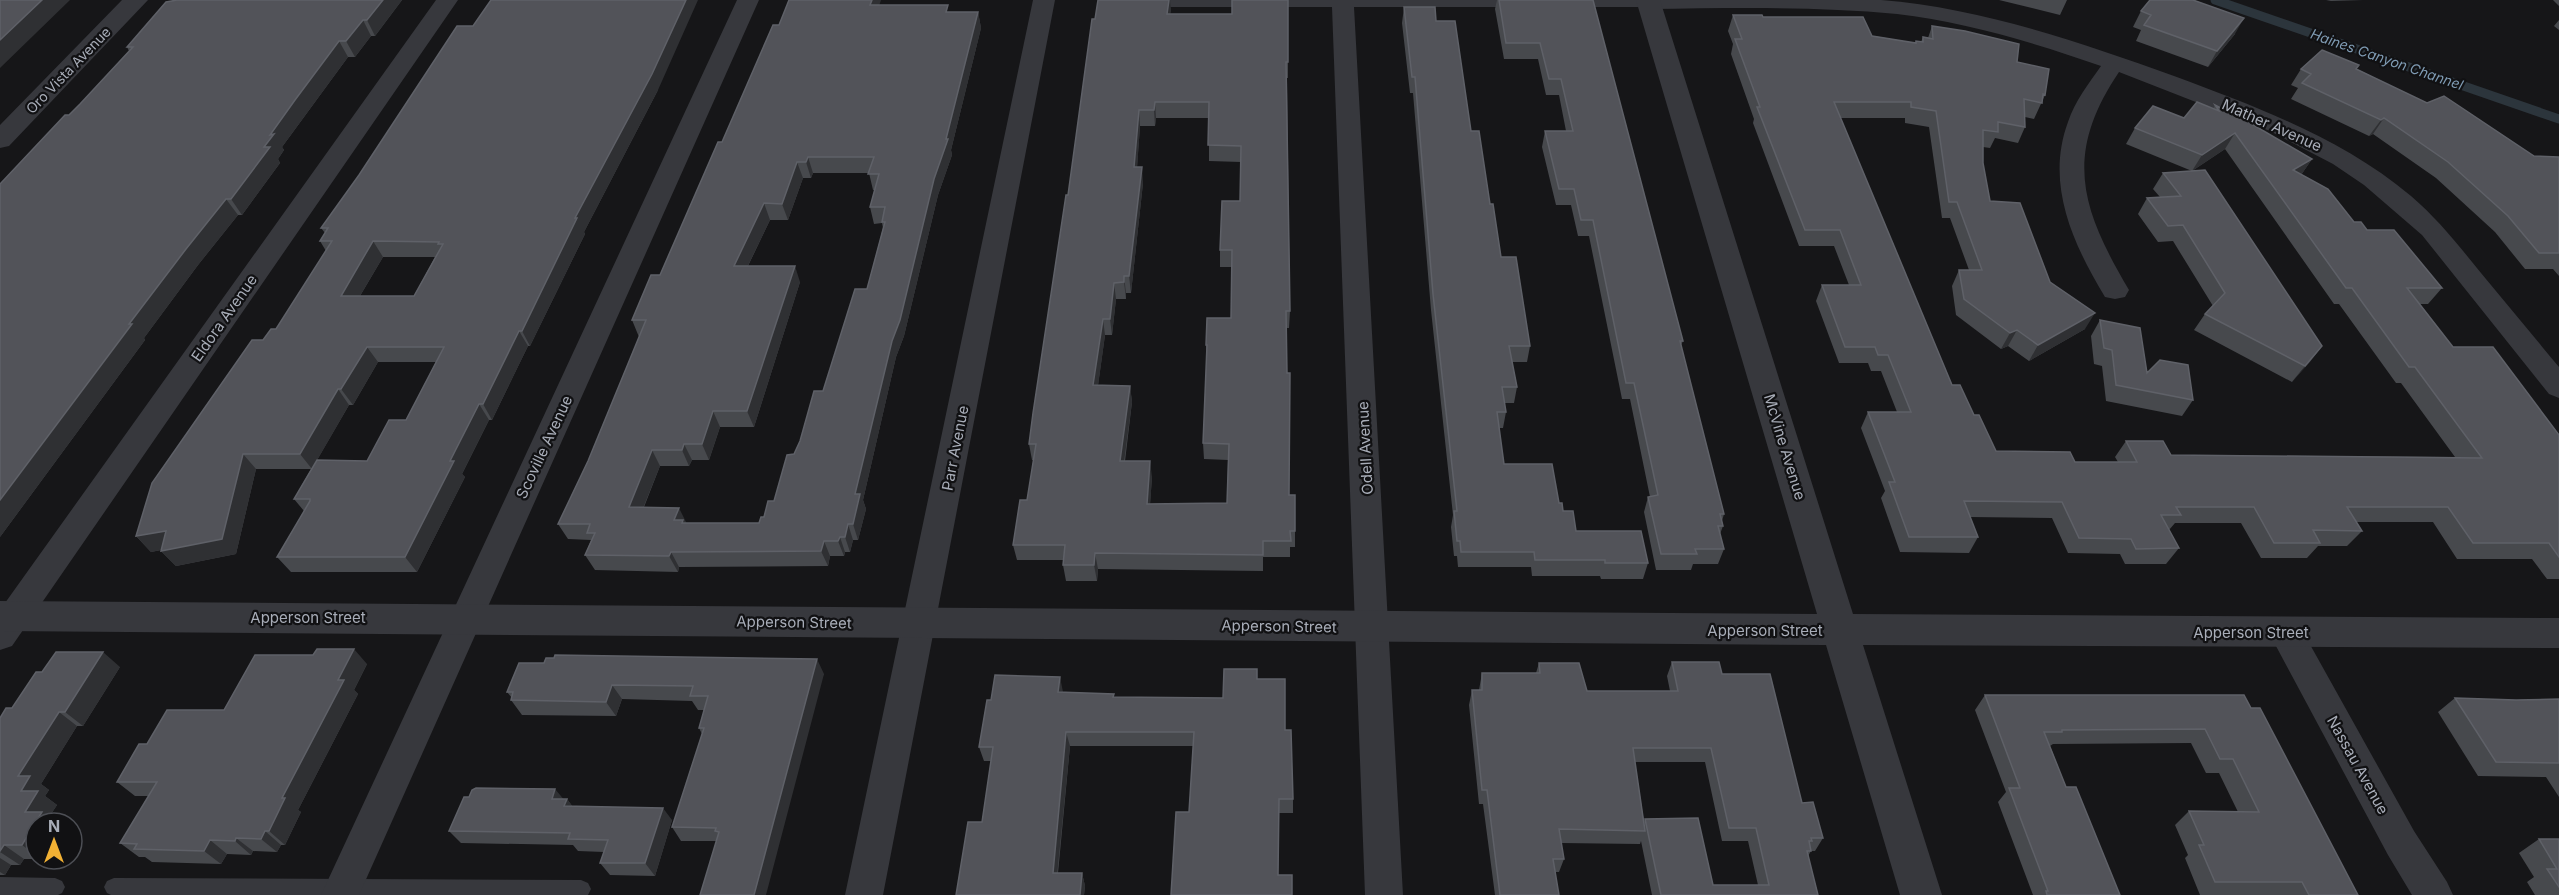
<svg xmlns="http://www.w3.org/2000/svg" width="2559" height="895" font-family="Inter,sans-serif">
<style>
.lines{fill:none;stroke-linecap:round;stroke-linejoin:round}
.stream{stroke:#2c353c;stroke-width:9}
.service{fill:#37383d;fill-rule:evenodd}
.minor{fill:#37383d;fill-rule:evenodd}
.tertiary{fill:#37383d;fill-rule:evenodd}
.wall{fill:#47494d;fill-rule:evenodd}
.shaded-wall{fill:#2f3033}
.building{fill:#525359;stroke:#5f6168;stroke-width:1.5;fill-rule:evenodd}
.labels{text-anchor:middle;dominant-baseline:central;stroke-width:4.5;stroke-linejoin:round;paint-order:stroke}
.far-water-label{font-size:14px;font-style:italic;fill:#7f9bb3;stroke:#111113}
.far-street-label{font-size:14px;fill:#a8adb8;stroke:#111113}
.street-label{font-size:15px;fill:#a8adb8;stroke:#111113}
</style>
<rect width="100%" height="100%" fill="#161618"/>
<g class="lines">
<!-- stream -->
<path class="stream" d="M2215 0 2559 119"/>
<!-- service -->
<path class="service" d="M0 877 55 878 62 881 65 887 62 893 58 895H0Z
M114 878 581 880 588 883 591 889 588 895H111L107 893 104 887 107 881Z"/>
<!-- minor -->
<path class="minor" d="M436 0H458L12 646 0 650V610Z
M737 0H759L359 895H321Z
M1033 0H1055L883 895H845Z
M1108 0H1881C1981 8 2080 42 2174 76 2257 107 2342 138 2411 196 2438 219 2459 246 2481 273 2507 304 2533 336 2559 367V398L2549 394 2422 235 2364 185 2333 164 2270 131 2119 72C2063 155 2081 209 2129 290L2125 297 2115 299 2105 297C2073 244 2045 184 2068 122 2075 101 2089 83 2101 66 2035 43 1966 22 1897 14 1815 6 1731 8 1649 9L1641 7H1354L1403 895H1365L1332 7H1119L1111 5Z
M2286 619 2298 623 2414 831 2447 882 2453 895H2412L2388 855 2269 633 2274 623Z"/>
<!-- tertiary -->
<path class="tertiary" d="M122 0H148L9 146 0 148V125Z
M1636 0H1660L1853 614 2559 618V648L1863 645 1942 895H1900L1826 645 0 631V601L1817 614Z"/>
</g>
<!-- wall -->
<path class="wall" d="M177 0H402L375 36H371L355 57H348L282 147 284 150 278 159 280 163 242 215H238L198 265 144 338 145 340 0 537 69 115 80 104 129 51 127 47Z
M1288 0V78H1287L1290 311 1289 328H1286L1287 373 1289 495 1295 531V547H1290V557H1263V571L1098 569 1097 581H1066L1063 565 1064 560H1017L1013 545 1027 500 1034 460H1032L1029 444 1068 195 1171 9 1170 14H1232ZM1156 118H1209V161L1241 162 1240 201 1220 250V267H1231V318L1206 345 1207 362 1203 443 1204 459 1228 460 1227 503 1150 504 1152 477 1125 461 1132 402 1130 386 1098 385 1105 335H1112L1116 299H1126V293H1131L1143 183 1137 167 1140 126H1155Z
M1497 0H1593L1683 341 1681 345 1724 514 1722 521 1723 526 1720 534 1724 549 1718 564H1693L1691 570H1656L1644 512 1648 497H1650L1630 399H1622L1589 236H1578L1571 205H1556L1542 147 1545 131H1566L1559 95H1546L1538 59H1504L1495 9Z
M1999 0H2067L2060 15Z
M2326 0H2363L2331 1Z
M2553 0H2559V6Z
M879 5 949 12H978L981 28 951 150 952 155 938 195 904 336 896 357 863 500 866 509 858 540H853L850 552H845L844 556H830L828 566 679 567 678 572 595 570 585 555 591 540 568 539 558 524 588 461 639 337 632 320 660 275 722 142 779 25ZM813 173H869L873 190H875L870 207 874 224 882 223 883 228 867 289 823 391 794 454 774 501 759 523H686L644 507 660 466H689L692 460H709L720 427H754L800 282 748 266 770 220H788L803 178H811Z
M1404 7 1436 21 1471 131 1490 204 1501 257 1530 346 1527 362H1512L1517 387 1514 403H1504L1506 412 1503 428H1499L1504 464 1559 503 1576 531 1648 563 1643 579H1601L1600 576H1532L1531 567H1458L1457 556H1454L1451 527 1453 515 1431 310 1413 93H1410L1402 23Z
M2141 11 2235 34 2208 67 2136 41 2141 30 2133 27Z
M1733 15 1763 17 1915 43 1916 41 1921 42 1923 37 1928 38 1932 26 2017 62 2045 95 2034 119 2025 117V127L2018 143 1995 138 1990 148 1983 147V163L1990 201 2085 329 2029 361 2008 346 2001 349 1956 315 1952 286 1959 270H1969L1950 218H1942L1929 127 1905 123V118H1840L1952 385 1974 415 1996 451 2075 462H2118L2115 457 2126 441 2171 455 2455 457 2401 383H2396L2339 304H2334L2225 149 2192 171 2126 144 2135 128 2184 118 2213 109 2215 105 2312 159 2301 175 2354 222 2367 230 2442 288 2428 304H2420L2453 347 2545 418 2559 435V579H2547L2532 559H2457L2433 522H2356L2362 531 2347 546H2318L2307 558H2261L2241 523H2175L2169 530 2179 548 2166 564H2125L2120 554 2068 553 2052 518 1970 517 1978 537 1969 553 1900 552 1881 498 1885 491 1861 428 1868 412H1897L1881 371H1871L1868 363H1839L1816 301 1822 285H1849L1834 246H1799L1753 123 1754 119 1731 54 1733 44 1728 31Z
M2559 20V30L2554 26Z
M2301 69H2357L2534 156 2559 157V276L2553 269H2525L2495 232 2436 178 2373 134 2369 136 2291 99 2298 88 2291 85Z
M658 90 584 232 585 234 530 346H528L492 420H489L462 474 465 477 417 572H291L277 557 304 511 294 499 311 469H256L236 554 176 566 161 551V550L151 552 136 536 263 340 276 329 326 251 320 241 325 233 321 228ZM383 257H435L414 296H360ZM378 362H436L406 420 367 461 317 460 349 405H353Z
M2163 173 2322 346 2292 382 2194 330 2205 314 2213 306 2173 241 2158 242 2138 214 2147 198 2160 197 2153 189Z
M2100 320 2147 373 2193 400 2182 416 2106 401 2102 366 2094 364 2091 336Z
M1672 662 1722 674 1823 838 1815 851H1811L1808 856 1818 895H1652L1641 841 1640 844 1561 843 1564 859 1559 872H1555L1559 895H1495L1483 804H1479L1469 705 1472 690H1479L1482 673H1536L1539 663 1587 691H1670L1667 676ZM1635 762H1705L1722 841H1748L1758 885H1713L1645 819 1644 822Z
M519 663 824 674 716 841H681L672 827 702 734 699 728 704 710H698L692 701 622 699 616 716 522 715 511 700 512 698 507 692Z
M367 664 354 690 358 694 298 810 301 812 285 845H281L277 852 253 851 251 855 227 854 221 864 152 862 145 857H139L120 843 149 796H135L117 782 147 744 224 710Z
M120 667 83 726H77L41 784 49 790 45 796 57 805 49 817 36 823V859H24L20 865H11L5 875H0V718L12 708Z
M1257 679 1285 730 1293 799V813H1279L1278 875 1292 895 1189 812 1193 746H1070L1058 873H1082L1085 886 1084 895H956L982 822 991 761H984L979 747 1063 693 1114 694V697L1223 698Z
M1985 695 2251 708 2358 895H2200L2185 858 2188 855 2175 825 2189 811 2238 812 2219 773H2206L2191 743 2053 744 2050 746 2066 787 2120 895H2033L1998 802 2006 792 1975 710Z
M2455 698 2516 700 2559 699V797L2546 777 2478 776 2438 712Z
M564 799H567L572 806 672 820 655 876 610 875 600 863 604 852 578 851 573 845 461 843 449 831Z
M2539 839H2559V895H2535L2527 882 2534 877 2519 853Z"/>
<!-- shaded-wall -->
<path class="shaded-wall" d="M42 0H70L0 68V40Z
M383 0H402L375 36 367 20Z
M686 0H698L658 90 584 232 585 234 530 346 522 331 575 218Z
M872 0H881L874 21 870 5Z
M1169 0H1170L1171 9 1168 30 1167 14Z
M978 12 981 28 951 150 952 155 938 195 904 336 896 357 863 500 866 509 858 540 853 524 855 494 892 341 934 179 946 139Z
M2244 18 2235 34 2208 67 2217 51Z
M363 20 371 36 355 57 346 41Z
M339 41 348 57 282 147 284 150 278 159 280 163 242 215 231 199 264 147 270 135 295 100Z
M1155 102 1156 118 1155 126 1154 110Z
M1139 110 1140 126 1136 183 1134 167Z
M2384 118 2373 134 2369 136 2381 120Z
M2235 133 2225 149 2192 171 2202 155Z
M808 157 813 173 811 178 806 162Z
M2312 159 2301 175 2293 170Z
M797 162 803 178 788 220 782 204Z
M1142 167 1143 183 1131 293 1129 276Z
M226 199 238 215 198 265 144 338 145 340 0 537V500L129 324 186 249Z
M764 203 770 220 740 282 734 266Z
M373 241 383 257 351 311 341 296Z
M795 266 800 282 754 427 747 411Z
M1124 276 1126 293V299L1124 282Z
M1114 283 1116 299 1112 335 1110 319Z
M2095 313 2085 329 2029 361 2038 345Z
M1103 319 1105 335 1096 401 1093 385Z
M2017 330 2008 346 2001 349 2010 333Z
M519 331 528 346 492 420 483 404Z
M2322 346 2310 362 2292 382 2305 366Z
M367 347 378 362 353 405 341 389Z
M1130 386 1132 402 1122 477 1120 461Z
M338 389 349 405 312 469 300 454Z
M479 404 489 420 462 474 465 477 417 572 405 557 450 461Z
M713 411 720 427 709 460 702 444Z
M684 444 692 460 689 466 682 450Z
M652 450 660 466 637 523 629 507Z
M243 454 256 469 236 554 176 566 161 551Z
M1150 461 1152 477 1149 520 1147 504Z
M679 508 687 524 674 520Z
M848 524 853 540 850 552 845 537Z
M166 531 181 546 151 552 136 536Z
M840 537 845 552 844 556 838 541Z
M824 541 830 556 828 566 821 551Z
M671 552 679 567 678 572 669 556Z
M1095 553 1098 569 1097 581 1094 565Z
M354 649 367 664 354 690 358 694 298 810 301 812 285 845 269 831 282 798 338 680Z
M103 652 120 667 83 726 65 712Z
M817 659 824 674 766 895H754Z
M1060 677 1063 692 1061 707 1058 692Z
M612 685 622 699 616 716 606 702Z
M59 712 77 726 41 784 49 790 45 796 57 805 49 817 57 823H36V855L22 845 25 812 18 776Z
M1066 732 1070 746 1056 886 1053 873Z
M555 789 566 802 567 799 577 812 552 799Z
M663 808 672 820 655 876 645 863Z
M265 831 281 845 277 852 261 839Z
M236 838 253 851 251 855 235 841Z
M210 840 227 854 221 864 204 851Z
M4 845 24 859 20 865 0 852Z
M0 858 11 865 5 875 0 872Z
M1082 873 1085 886 1084 895H1080Z"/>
<!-- building -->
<path class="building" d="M0 0H42L0 40Z
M177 0H383L367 20H363L346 41H339L295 100 270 135 274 134 264 147H270L231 199H226L186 249 129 324H132L0 500V184L65 115H69L80 104 133 47H127L166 2Z
M491 0H686L652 74 575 218H577L522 331H519L483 404H479L450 461H454L405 557H277L310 501V499H294L317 460 367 461 389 420H406L444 347H367L341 389H338L300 454H243L222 539 161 551 166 531 136 536 152 483 252 340H263L271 329H276L332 241H320L328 228H321L359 175 457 26H473ZM373 241 439 242 438 244H443L414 296H341Z
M789 0H872L870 5H948L946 12H978L946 139H948L934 179 900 320 892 341 855 494H860L853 524H848L845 537H840L838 541H824L821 551 671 552 669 556 585 555 595 533H587L590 524H558L588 461 646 320H632L651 275H660L718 142H722L773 25H779ZM808 157H874L868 174H879L870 207H885L882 222H885L867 289H855L823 391H814L800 441 794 454 787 455 774 501H768L764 517H761L759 523H682L683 520H674L679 508 629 507 652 450H682L684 444H702L713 411H747L795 266H734L764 203 782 204 797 162H806Z
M1098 0H1169L1167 14H1232V0H1288V62H1286L1290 311H1286L1287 373H1290L1289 495H1295V531H1290L1291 541H1263V555L1095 553 1094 565H1063L1065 545H1013L1020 500H1027L1036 444H1029L1033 413 1066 195H1068L1092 19H1095ZM1155 102H1209L1208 145 1241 146 1240 201H1222L1220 250H1232L1231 318H1207L1206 345H1207L1203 443 1229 444 1227 503 1147 504 1150 461H1120L1130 386 1093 385 1103 319H1110L1114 283 1124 282V276H1129L1142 167H1134L1139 110H1154Z
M1499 0H1593L1683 341H1680L1724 514H1720L1723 526H1718L1724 549H1695L1697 554H1661L1648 497 1658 495 1634 383H1626L1593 220H1581L1574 189H1559L1545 131H1573L1561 79H1549L1540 43H1506Z
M2150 0H2193L2244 18 2217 51 2144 25 2151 15 2141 11Z
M1404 7H1435L1436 21H1455L1471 131H1479L1490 204H1493L1501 257H1516L1530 346H1509L1517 387H1502L1506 412H1497L1504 464H1552L1559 503H1562L1563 511H1573L1576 531H1641L1648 563H1605V560H1535L1534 552H1461L1460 541H1457L1454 511H1457L1433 294 1415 77H1412Z
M1733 15H1762L1763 17H1863L1872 36 1916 43V41L1923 42V37L1933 39 1932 26 1965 31 2019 44 2017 62 2049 69 2045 95 2043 94 2042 103 2024 99 2025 127 1998 122V132L1983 130V163L1990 201 2020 203 2050 282 2095 313 2038 345 2017 330 2010 333 1964 299 1959 270H1982L1957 202H1949L1936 111 1911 107V102H1834L1952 385H1960L1974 415H1979L1996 451 2070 452 2075 462H2137L2126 441H2163L2171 455 2482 458 2415 367H2409L2352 288H2346L2235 133 2202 155 2135 128 2153 106 2184 118 2197 102 2219 111 2215 105 2250 123 2312 159 2293 170 2328 189 2354 222H2361L2367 230H2394L2442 288H2407L2453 347H2493L2559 435V557L2549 543H2473L2448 507H2347L2362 531 2313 530 2320 543H2274L2254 507H2176L2181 515H2161L2179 548 2136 549 2131 539 2079 538 2062 502 1964 501 1978 537H1909L1889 482H1895L1868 412H1911L1888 355H1878L1875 347H1845L1822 285H1861L1840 230H1805L1757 107H1760L1735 39H1742Z
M2322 50 2359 65 2356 69 2427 103 2444 96 2534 156 2559 157V253H2539L2508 216 2448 162 2384 118 2381 120 2302 83 2311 74 2301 69Z
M2205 170 2322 346 2305 366 2205 314 2225 293 2183 225 2168 226 2147 198 2181 196 2163 173Z
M2100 320 2140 328 2147 373 2160 360 2188 365 2193 400 2116 385 2112 350 2104 348Z
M317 649H354L338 680H344L282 798H285L269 831H265L261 839 236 838 235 841 210 840 204 851 134 849 137 844 120 843 157 782H117L139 744H147L167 710H224L255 655H313Z
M56 652H103L65 712H59L18 776H30L21 791H38L25 812H42L22 845H4L0 851V718L6 708H12L36 672H42Z
M555 655 817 659 754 895H700L719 832 715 831 716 828 672 827 704 728H699L708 696H690L693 686 612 685 606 702 511 700 513 692H507L519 663H544L546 658H554Z
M1672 662H1719L1722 674H1770L1802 803 1813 802 1823 838H1811L1812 841H1809L1811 851H1807L1818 895H1661L1645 819 1698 818 1713 885H1769L1756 828H1729L1711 748H1633L1645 831 1559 829 1564 859H1553L1559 895H1500L1487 790H1482L1472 690H1482V673H1540L1539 663H1579L1587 691H1678Z
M1224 669H1257V679H1285V730H1291L1293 799H1279L1278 875H1292V895H1171L1176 812H1189L1194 732H1066L1053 873H1082L1080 895H956L968 822H982L993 747H979L987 700H991L995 675 1060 677 1058 692 1114 694 1113 697 1223 698Z
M1985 695H2244L2251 708H2260L2358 895H2309L2302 882H2215L2199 845H2204L2189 811 2259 812 2233 759H2220L2205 729 2062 730V732H2044L2066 787H2076L2120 895H2047L2046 891H2048L2009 788H2020Z
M2455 698 2516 700 2559 699V763L2496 762Z
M476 788 555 789 552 799H567L564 806 663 808 645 863H600L608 840 568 839 570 833 449 831 464 797H469L472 790Z
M2539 839H2559V887L2547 869H2557Z"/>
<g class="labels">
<!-- far-water labels -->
<g class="far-water-label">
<text transform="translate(2387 59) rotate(19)">Haines Canyon Channel</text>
</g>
<!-- far-street labels -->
<g class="far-street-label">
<text transform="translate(68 70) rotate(-46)">Oro Vista Avenue</text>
</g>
<!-- street labels -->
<g class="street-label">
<text transform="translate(2272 125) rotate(24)">Mather Avenue</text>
<text transform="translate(224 318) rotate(-55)">Eldora Avenue</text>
<text transform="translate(544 447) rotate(-65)">Scoville Avenue</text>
<text transform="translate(1785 447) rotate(73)">McVine Avenue</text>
<text transform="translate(955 448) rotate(-79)">Parr Avenue</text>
<text transform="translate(1365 448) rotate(-93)">Odell Avenue</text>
<text x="308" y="617">Apperson Street</text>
<text transform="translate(794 622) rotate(1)">Apperson Street</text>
<text transform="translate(1279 626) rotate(1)">Apperson Street</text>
<text x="1765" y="630">Apperson Street</text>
<text x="2251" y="632">Apperson Street</text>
<text transform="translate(2358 765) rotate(61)">Nassau Avenue</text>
</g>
</g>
<!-- north arrow -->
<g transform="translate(54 841)"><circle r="28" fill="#111113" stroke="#4d4f55" stroke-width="1.5"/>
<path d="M0-4.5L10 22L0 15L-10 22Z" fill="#f2b134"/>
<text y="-9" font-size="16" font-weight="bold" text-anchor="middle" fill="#a8adb8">N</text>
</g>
</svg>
